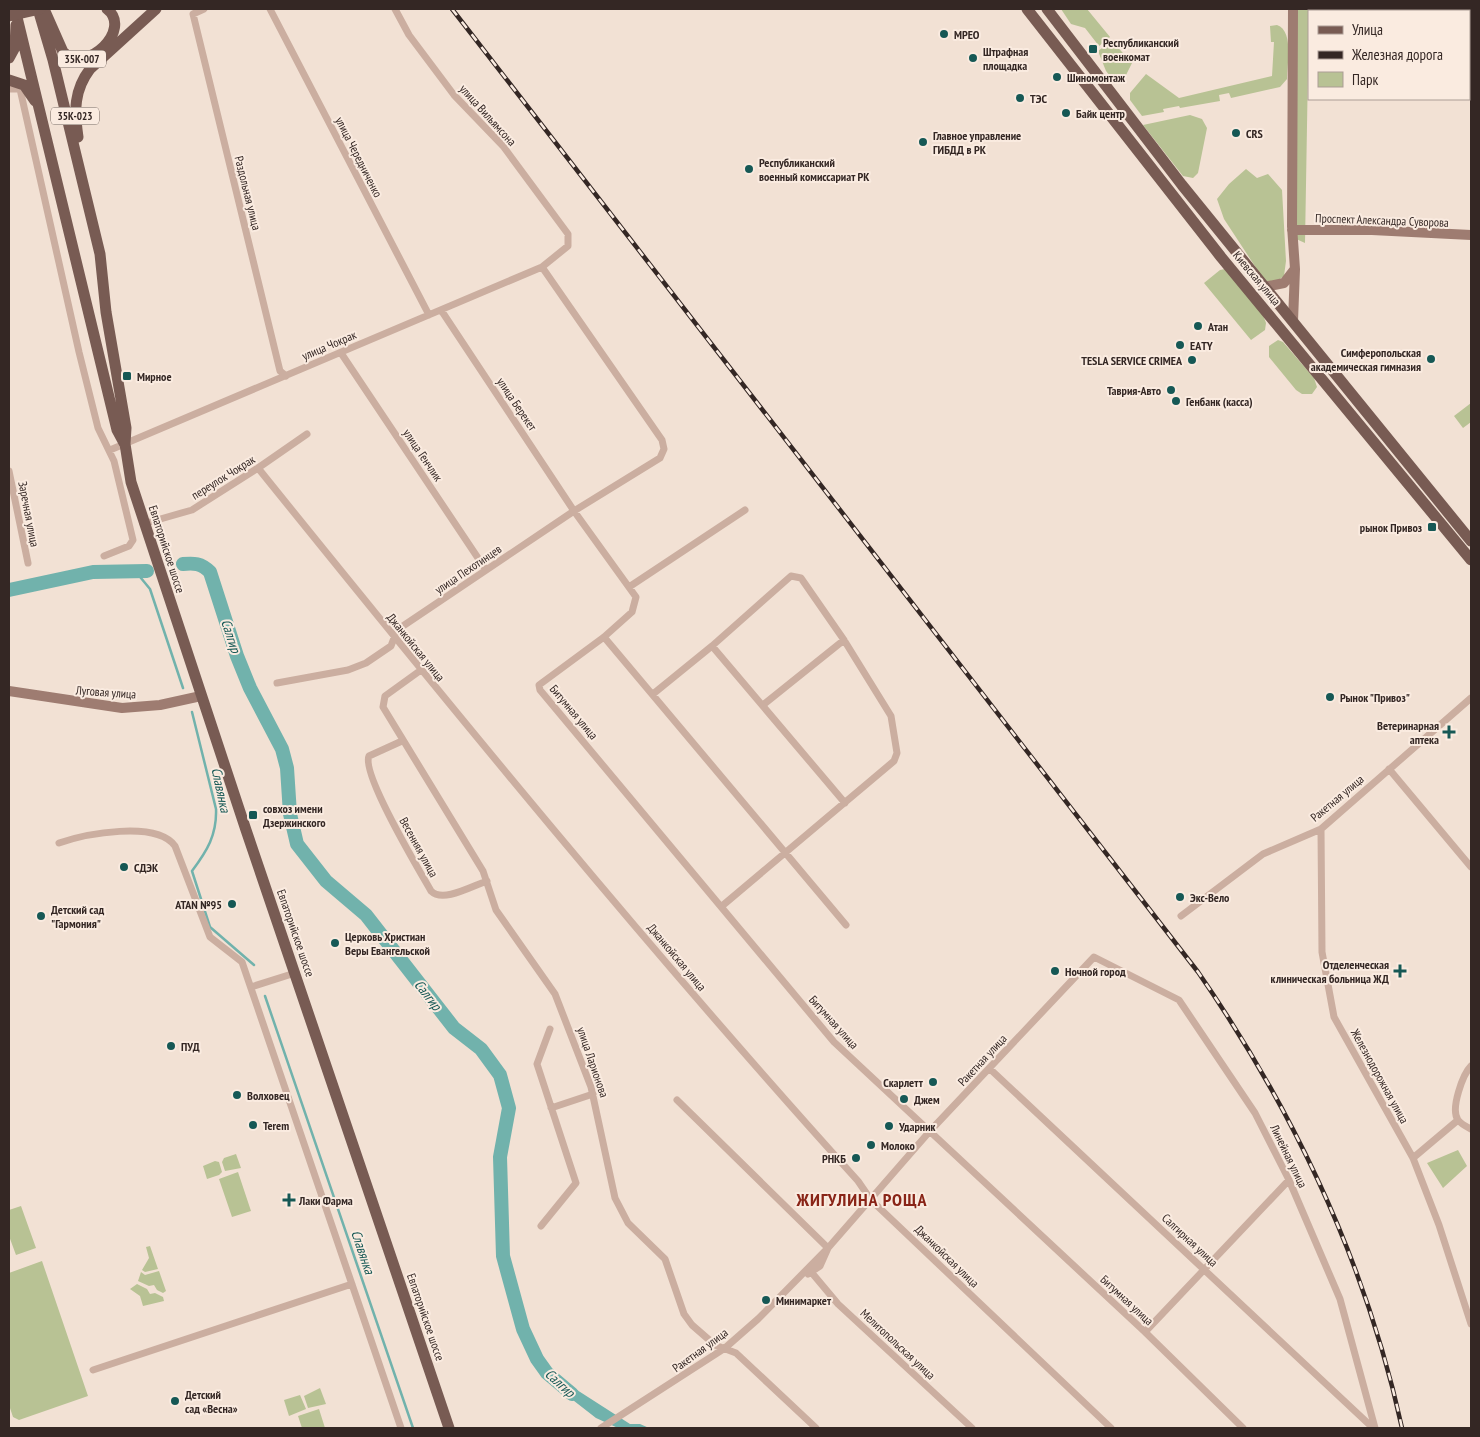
<svg xmlns="http://www.w3.org/2000/svg" width="1480" height="1437" font-family="'PT Sans Narrow',sans-serif">
<style>
.green{fill:#b8c294}
.water{fill:#71b2ac}
.lines{fill:none;stroke-linecap:round;stroke-linejoin:round}
.stream{stroke:#71b2ac;stroke-width:2.5}
.river{stroke:#71b2ac;stroke-width:14}
.street{stroke:#cbaea0;stroke-width:7}
.secondary{stroke:#9e7c71;stroke-width:10}
.primary{stroke:#785b53;stroke-width:11}
.rail-casing{stroke:#342724;stroke-width:4.5}
.rail{stroke:#faebe0;stroke-width:2.5;stroke-dasharray:8;stroke-linecap:butt}
.primary-bridge{stroke:#785b53;stroke-width:11}
.poi-dot{fill:#165855;stroke:#faebe0;stroke-width:2}
.labels{text-anchor:middle;dominant-baseline:central;stroke-width:4;stroke-linejoin:round;paint-order:stroke}
.shield{fill:#faebe0;stroke:#6f625c;stroke-width:1}
.shield-label{font-size:11px;font-weight:bold;fill:#342724}
.poi-label{font-size:12px;font-weight:bold;fill:#342724;stroke:#faebe0;text-anchor:start}
.street-label{font-size:12px;fill:#342724;stroke:#faebe0}
.water-label{font-size:14px;font-style:italic;fill:#165855;stroke:#faebe0}
.district-label{font-size:18px;font-weight:bold;letter-spacing:1px;fill:#892417;stroke:#faebe0}
</style>
<rect width="100%" height="100%" fill="#f2e1d4"/>
<!-- green -->
<path class="green" d="M1061 9H1087L1110 37 1099 46 1085 28 1071 24Z
M1295 9H1309L1305 243 1294 238Z
M1277 25C1294 31 1287 64 1287 79L1280 87 1231 98 1229 93 1219 95 1220 101 1180 108 1179 106 1163 109 1164 112 1142 116 1130 100V93L1146 74 1179 98 1272 76 1274 42H1271L1270 26Z
M1112 41 1132 63 1126 75 1115 82 1106 71 1098 51Z
M1190 115 1202 119 1207 128 1198 173 1193 178 1183 176 1143 125Z
M1246 169 1257 178 1268 174 1282 190 1286 261 1284 276 1277 281 1266 283 1224 219 1217 199 1229 184Z
M1225 269 1263 315 1266 323 1265 330 1251 340 1204 283 1220 270Z
M1278 340 1283 342 1314 378 1317 387 1312 394H1302L1296 390 1269 357V346Z
M1471 403V422L1463 428 1454 416Z
M1458 1150 1467 1166 1443 1188 1427 1163Z
M236 1154 241 1168 225 1171 222 1162 224 1158Z
M215 1161 219 1162 222 1172 219 1175 207 1179 203 1166Z
M238 1172 251 1211 232 1217 219 1179Z
M21 1206 36 1248 16 1255 9 1236V1210Z
M150 1246 158 1269 145 1272 142 1270 149 1258 146 1247Z
M42 1261 88 1396 19 1420 13 1417 9 1405V1273Z
M159 1271 166 1291 163 1293 157 1290 154 1285 149 1286 138 1281 141 1272 145 1275Z
M137 1284 147 1289 150 1294 155 1293 163 1297 164 1301 143 1306 140 1296 130 1289Z
M320 1388 326 1404 308 1408 304 1396Z
M300 1395 306 1409 289 1416 284 1400Z
M319 1409 325 1428H302L298 1416Z"/>
<!-- water -->
<path class="water" d="M563 1381 630 1424H640L649 1428H618L596 1418 551 1383Z"/>
<g class="lines">
<!-- stream -->
<path class="stream" d="M136 572 150 589 183 688
M192 712 216 809C217 835 207 851 192 871L210 927 254 965
M265 996 413 1428"/>
<!-- river -->
<path class="river" d="M183 564C194 563 201 563 210 572L237 656 250 688 282 749 287 768 290 814 297 844 326 881 366 915 454 1028 481 1049 500 1075 509 1108 500 1157 503 1256 523 1329 537 1359 547 1373 572 1394
M9 590 93 572 147 571"/>
<!-- street -->
<path class="street" d="M204 9 193 14 280 371 286 376
M270 9 429 315
M9 89H20L79 352 98 428 114 461 133 540 129 546 104 556
M441 310 574 511 636 597 632 612 604 637 539 685 540 690 834 1042 1145 1332 1243 1428
M341 353 486 570
M110 450 542 267 568 246V234L503 146 454 95 409 35 395 9
M258 468C453 710 650 951 858 1181L871 1200 1111 1428
M9 471 28 563
M143 524 192 510 258 468 307 434
M629 587 745 510
M604 637 846 925
M712 646 845 803
M421 670 385 696 383 707 483 871 496 910 555 994 591 1087 615 1198 628 1223 665 1259 684 1314 692 1325 715 1345 736 1353 816 1428
M277 683 348 670 366 663 391 646 397 630 574 511 660 458 664 449 662 440 542 267
M653 694 712 646 791 576 801 578 844 640 891 716 897 753 894 761 722 906
M763 705 844 640
M402 741 369 756C361 773 419 870 431 891 443 903 472 886 487 881
M1389 769 1471 867
M1321 829 1322 952 1334 1017 1413 1158 1439 1225 1471 1324
M59 843C85 834 156 820 175 846L210 937 242 962 401 1428
M1181 916 1263 854 1321 829 1471 698
M251 987 295 973
M1471 1066C1463 1074 1450 1109 1458 1120 1461 1124 1467 1127 1471 1129
M990 1069 1373 1428
M677 1100 828 1248
M551 1108 593 1094
M1413 1158 1458 1120
M541 1226 576 1183 537 1064 550 1029
M812 1273 838 1304 972 1428
M808 1274 820 1266 828 1248
M1145 1332 1289 1180
M93 1370 352 1284
M601 1428 725 1348 758 1319 828 1248 930 1131 1094 957 1179 1000 1255 1113 1289 1180 1340 1299 1375 1428"/>
<!-- secondary -->
<path class="secondary" d="M1292 230H1372L1471 235
M1264 287 1284 283 1294 270
M1293 321 1295 269 1292 226 1293 9
M9 691 122 708 160 705 201 696"/>
<!-- primary -->
<path class="primary" d="M15 9 117 430 124 443
M38 9 53 60 100 254 106 312 126 428 125 444 131 482 246 830 449 1428
M44 9 63 52C87 75 133 29 107 9
M1027 9 1221 257 1471 560
M1047 9 1182 185 1471 541
M9 58 15 47 16 25
M9 80 24 85 35 101
M78 137C74 111 74 90 90 69L156 9"/>
<!-- rail casing -->
<g class="rail-casing">
<path id="rail" d="M452 9 1198 972C1294 1111 1366 1263 1402 1428"/>
</g>
<!-- rail -->
<use href="#rail" class="rail"/>
<!-- primary-bridge -->
<path class="primary-bridge" d="M9 16 40 9"/>
</g>
<!-- markers -->
<g class="poi-dot">
<circle cx="944" cy="34" r="5"/>
<rect x="1088" y="44" width="10" height="10" rx="2.5"/>
<circle cx="973" cy="58" r="5"/>
<circle cx="1057" cy="77" r="5"/>
<circle cx="1020" cy="98" r="5"/>
<circle cx="1066" cy="113" r="5"/>
<circle cx="1236" cy="133" r="5"/>
<circle cx="923" cy="142" r="5"/>
<circle cx="749" cy="169" r="5"/>
<circle cx="1198" cy="326" r="5"/>
<circle cx="1180" cy="345" r="5"/>
<circle cx="1431" cy="359" r="5"/>
<circle cx="1192" cy="360" r="5"/>
<rect x="122" y="371" width="10" height="10" rx="2.5"/>
<circle cx="1171" cy="390" r="5"/>
<circle cx="1176" cy="401" r="5"/>
<rect x="1427" y="522" width="10" height="10" rx="2.5"/>
<circle cx="1330" cy="697" r="5"/>
<path d="M1446.5 724.5h5v5h5v5h-5v5h-5v-5h-5v-5h5z"/>
<rect x="248" y="810" width="10" height="10" rx="2.5"/>
<circle cx="124" cy="867" r="5"/>
<circle cx="1180" cy="897" r="5"/>
<circle cx="232" cy="904" r="5"/>
<circle cx="41" cy="916" r="5"/>
<circle cx="335" cy="943" r="5"/>
<circle cx="1055" cy="971" r="5"/>
<path d="M1397.5 963.5h5v5h5v5h-5v5h-5v-5h-5v-5h5z"/>
<circle cx="171" cy="1046" r="5"/>
<circle cx="933" cy="1082" r="5"/>
<circle cx="237" cy="1095" r="5"/>
<circle cx="904" cy="1099" r="5"/>
<circle cx="253" cy="1125" r="5"/>
<circle cx="889" cy="1126" r="5"/>
<circle cx="871" cy="1145" r="5"/>
<circle cx="856" cy="1158" r="5"/>
<path d="M286.5 1192.5h5v5h5v5h-5v5h-5v-5h-5v-5h5z"/>
<circle cx="766" cy="1300" r="5"/>
<circle cx="175" cy="1401" r="5"/>
</g>
<g class="labels">
<!-- shield labels -->
<g class="shield">
<rect x="58" y="50.5" width="48" height="17" rx="4"/>
<rect x="51" y="107.5" width="48" height="17" rx="4"/>
</g>
<g class="shield-label">
<text x="82" y="59">35К-007</text>
<text x="75" y="116">35К-023</text>
</g>
<!-- poi labels -->
<g class="poi-label">
<text x="954" y="34">МРЕО</text>
<text x="1103" y="42">Республиканский<tspan x="1103" dy="14">военкомат</tspan></text>
<text x="983" y="51">Штрафная<tspan x="983" dy="14">площадка</tspan></text>
<text x="1067" y="77">Шиномонтаж</text>
<text x="1030" y="98">ТЭС</text>
<text x="1076" y="113">Байк центр</text>
<text x="1246" y="133">CRS</text>
<text x="933" y="135">Главное управление<tspan x="933" dy="14">ГИБДД в РК</tspan></text>
<text x="759" y="162">Республиканский<tspan x="759" dy="14">военный комиссариат РК</tspan></text>
<text x="1208" y="326">Атан</text>
<text x="1190" y="345">EАTY</text>
<text x="1421" y="352" text-anchor="end">Симферопольская<tspan x="1421" dy="14">академическая гимназия</tspan></text>
<text x="1182" y="360" text-anchor="end">TESLA SERVICE CRIMEA</text>
<text x="137" y="376">Мирное</text>
<text x="1161" y="390" text-anchor="end">Таврия-Авто</text>
<text x="1186" y="401">Генбанк (касса)</text>
<text x="1422" y="527" text-anchor="end">рынок Привоз</text>
<text x="1340" y="697">Рынок "Привоз"</text>
<text x="1439" y="725" text-anchor="end">Ветеринарная<tspan x="1439" dy="14">аптека</tspan></text>
<text x="263" y="808">совхоз имени<tspan x="263" dy="14">Дзержинского</tspan></text>
<text x="134" y="867">СДЭК</text>
<text x="1190" y="897">Экс-Вело</text>
<text x="222" y="904" text-anchor="end">ATAN №95</text>
<text x="51" y="909">Детский сад<tspan x="51" dy="14">"Гармония"</tspan></text>
<text x="345" y="936">Церковь Христиан<tspan x="345" dy="14">Веры Евангельской</tspan></text>
<text x="1389" y="964" text-anchor="end">Отделенческая<tspan x="1389" dy="14">клиническая больница ЖД</tspan></text>
<text x="1065" y="971">Ночной город</text>
<text x="181" y="1046">ПУД</text>
<text x="923" y="1082" text-anchor="end">Скарлетт</text>
<text x="247" y="1095">Волховец</text>
<text x="914" y="1099">Джем</text>
<text x="263" y="1125">Terem</text>
<text x="899" y="1126">Ударник</text>
<text x="881" y="1145">Молоко</text>
<text x="846" y="1158" text-anchor="end">РНКБ</text>
<text x="299" y="1200">Лаки Фарма</text>
<text x="776" y="1300">Минимаркет</text>
<text x="185" y="1394">Детский<tspan x="185" dy="14">сад «Весна»</tspan></text>
</g>
<!-- street labels -->
<g class="street-label">
<text transform="translate(488 115) rotate(48)">улица Вильямсона</text>
<text transform="translate(359 157) rotate(63)">улица Чередниченко</text>
<text transform="translate(248 193) rotate(76)">Раздольная улица</text>
<text transform="translate(1382 220) rotate(2)">Проспект Александра Суворова</text>
<text transform="translate(1257 278) rotate(50)">Киевская улица</text>
<text transform="translate(329 345) rotate(-23)">улица Чокрак</text>
<text transform="translate(517 404) rotate(56)">улица Берекет</text>
<text transform="translate(423 455) rotate(56)">улица Генчлик</text>
<text transform="translate(223 477) rotate(-32)">переулок Чокрак</text>
<text transform="translate(29 514) rotate(79)">Заречная улица</text>
<text transform="translate(167 549) rotate(72)">Евпаторийское шоссе</text>
<text transform="translate(468 569) rotate(-34)">улица Пехотинцев</text>
<text transform="translate(416 647) rotate(51)">Джанкойская улица</text>
<text transform="translate(106 692) rotate(4)">Луговая улица</text>
<text transform="translate(574 712) rotate(50)">Битумная улица</text>
<text transform="translate(1337 798) rotate(-40)">Ракетная улица</text>
<text transform="translate(419 847) rotate(61)">Весенняя улица</text>
<text transform="translate(296 933) rotate(71)">Евпаторийское шоссе</text>
<text transform="translate(677 957) rotate(50)">Джанкойская улица</text>
<text transform="translate(834 1022) rotate(48)">Битумная улица</text>
<text transform="translate(982 1060) rotate(-47)">Ракетная улица</text>
<text transform="translate(593 1062) rotate(71)">улица Ларионова</text>
<text transform="translate(1380 1076) rotate(61)">Железнодорожная улица</text>
<text transform="translate(1289 1156) rotate(64)">Линейная улица</text>
<text transform="translate(1190 1240) rotate(43)">Салгирная улица</text>
<text transform="translate(947 1256) rotate(44)">Джанкойская улица</text>
<text transform="translate(1127 1300) rotate(43)">Битумная улица</text>
<text transform="translate(426 1317) rotate(71)">Евпаторийское шоссе</text>
<text transform="translate(898 1344) rotate(43)">Мелитопольская улица</text>
<text transform="translate(700 1350) rotate(-36)">Ракетная улица</text>
</g>
<!-- water labels -->
<g class="water-label">
<text transform="translate(231 636) rotate(72)">Салгир</text>
<text transform="translate(221 790) rotate(78)">Славянка</text>
<text transform="translate(428 995) rotate(52)">Салгир</text>
<text transform="translate(363 1252) rotate(71)">Славянка</text>
<text transform="translate(560 1383) rotate(42)">Салгир</text>
</g>
<!-- district labels -->
<g class="district-label">
<text x="862" y="1199">ЖИГУЛИНА РОЩА</text>
</g>
</g>
<!-- border -->
<rect width="1480" height="1437" fill="none" stroke="#342724" stroke-width="20"/>
<!-- legend -->
<rect x="1308" y="10" width="162" height="90" fill="#faebe0" stroke="#ab9d95"/>
<rect x="1318" y="26" width="25" height="8" fill="#785b53" stroke="#ab9d95"/>
<text x="1352" y="35" font-size="15" fill="#342724">Улица</text>
<rect x="1318" y="51" width="25" height="8" fill="#342724" stroke="#ab9d95"/>
<text x="1352" y="60" font-size="15" fill="#342724">Железная дорога</text>
<rect x="1318" y="72" width="25" height="15" fill="#b8c294" stroke="#ab9d95"/>
<text x="1352" y="85" font-size="15" fill="#342724">Парк</text>
</svg>
